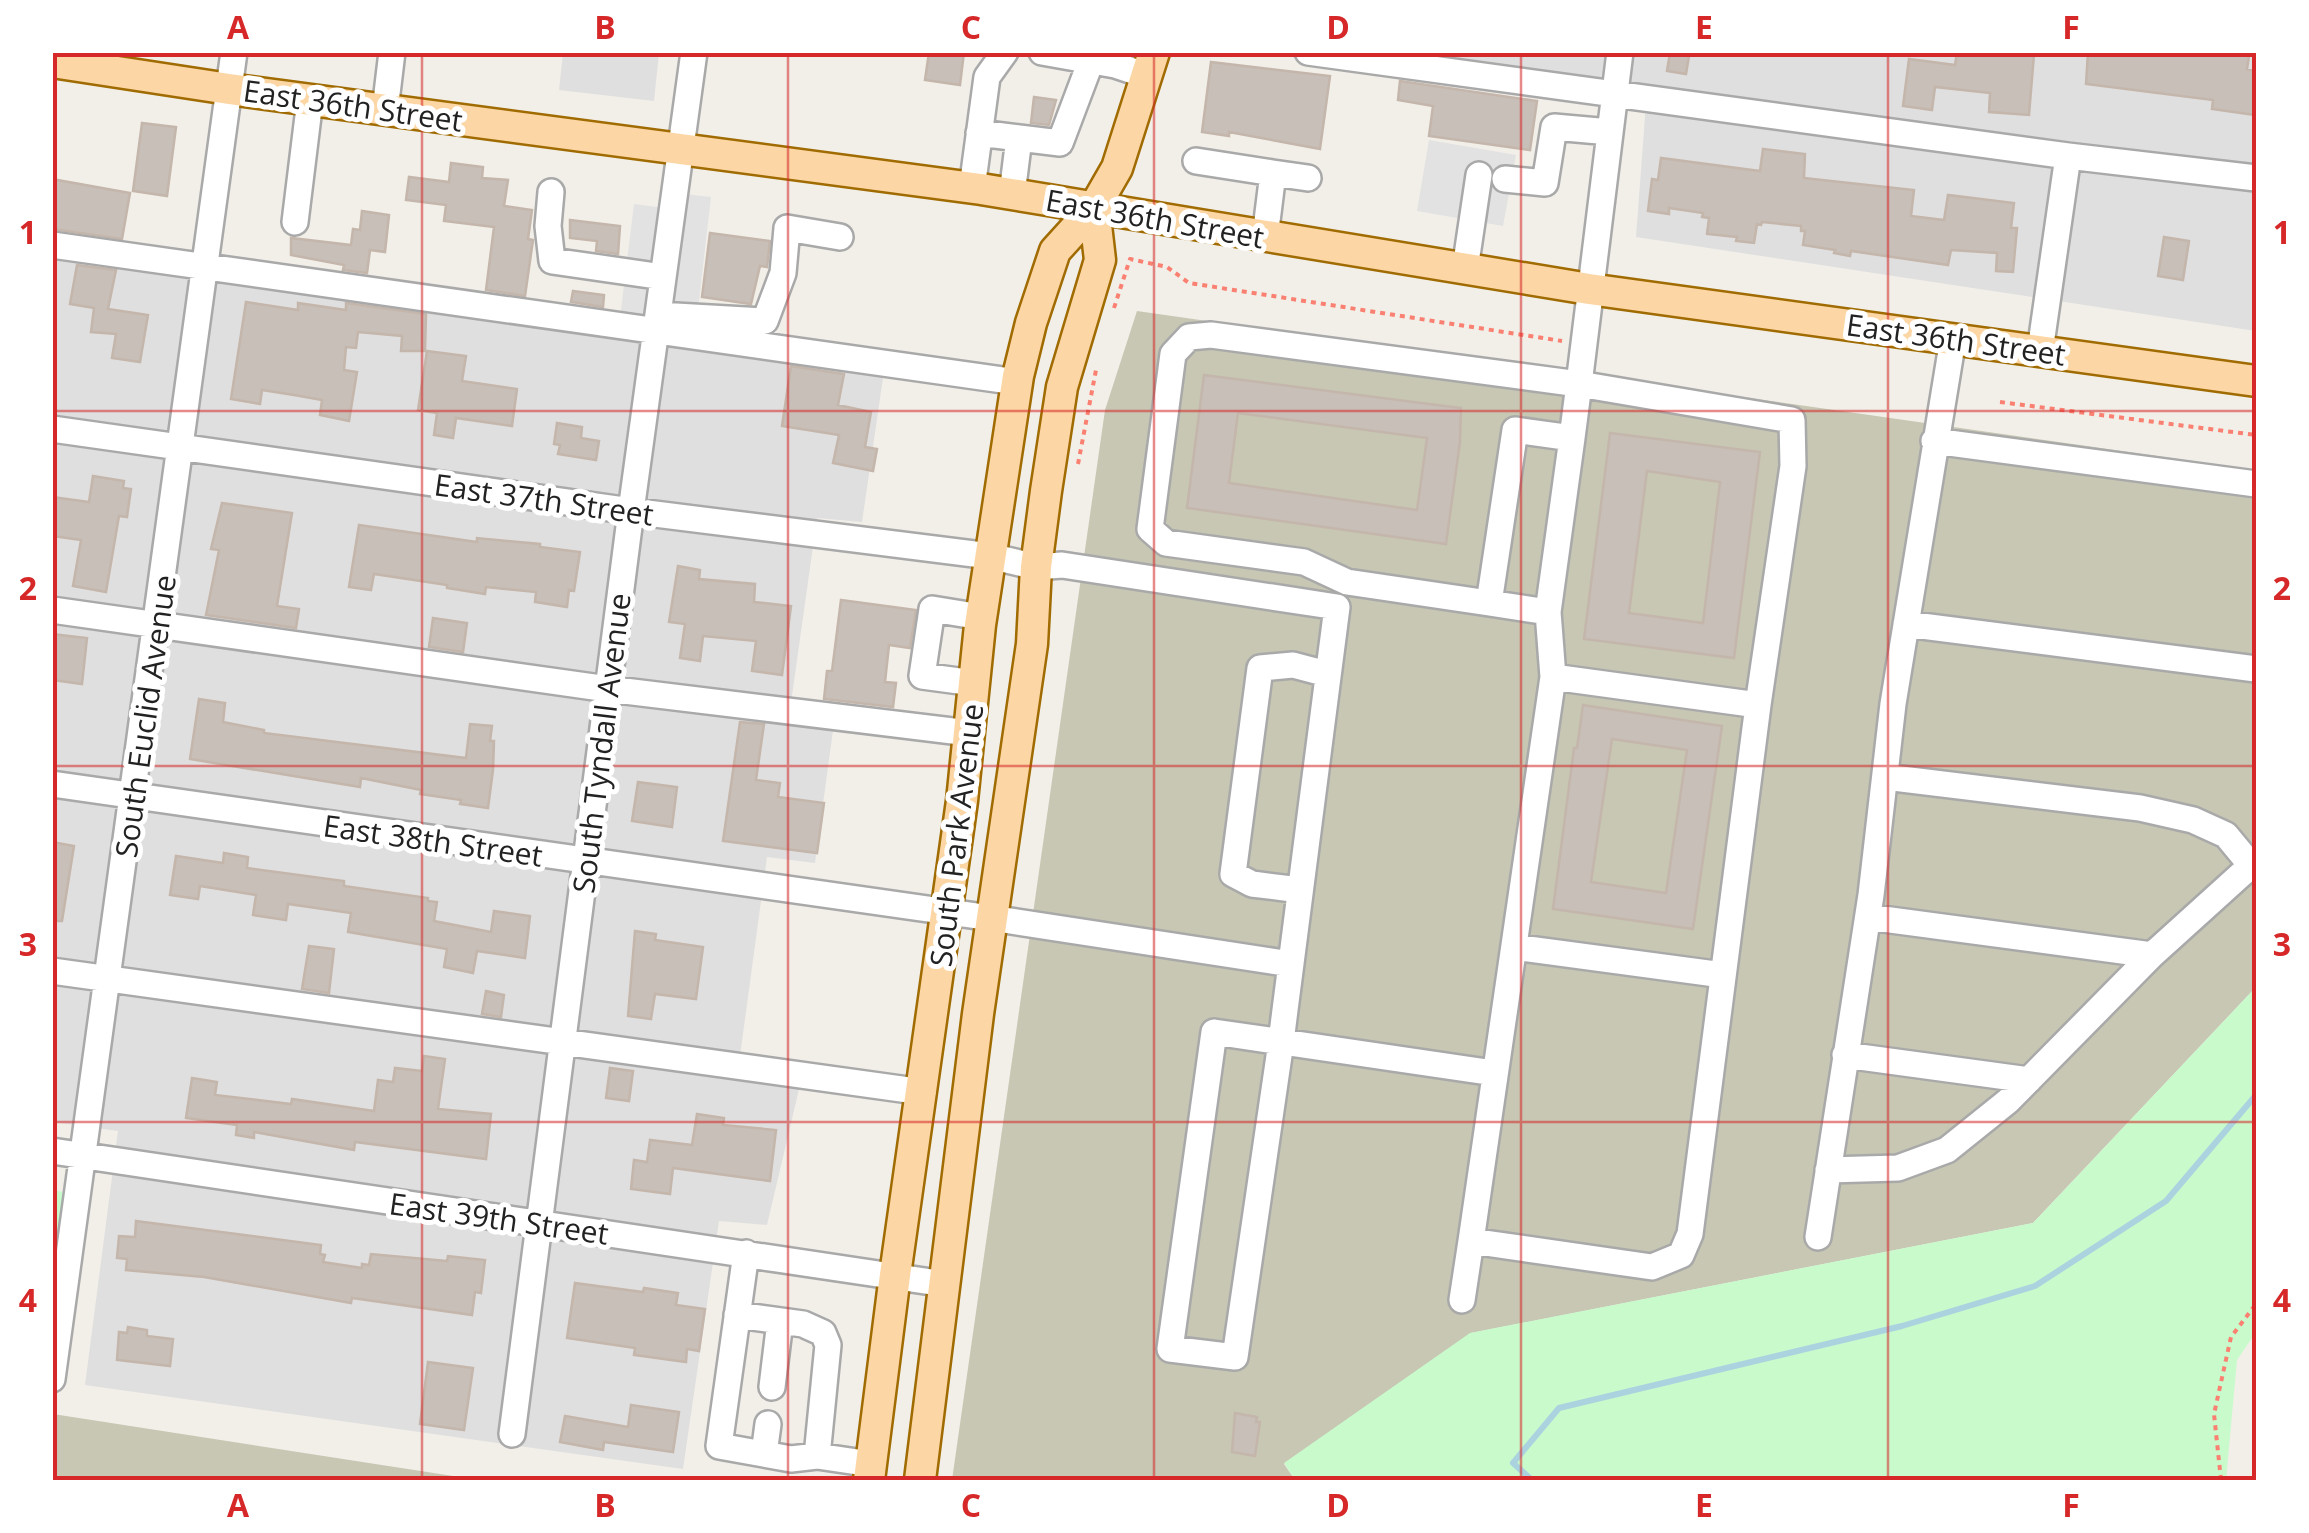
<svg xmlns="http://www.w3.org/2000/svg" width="2309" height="1533" font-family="'Open Sans',sans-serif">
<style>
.residential{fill:#e0dfdf}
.construction{fill:#c7c7b4}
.park{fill:#c8facc}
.parking{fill:#e2e2e2}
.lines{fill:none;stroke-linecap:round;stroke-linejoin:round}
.stream{stroke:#aad3df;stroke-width:6}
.building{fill:#c7bfb8;stroke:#c4b6ab;stroke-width:2.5;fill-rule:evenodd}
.minor-casing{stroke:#a9a9a9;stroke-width:30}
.major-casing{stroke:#a06b00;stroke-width:35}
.path{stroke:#fa8072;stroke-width:4;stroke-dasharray:5 5;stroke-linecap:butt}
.minor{stroke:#fff;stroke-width:25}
.major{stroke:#fcd6a4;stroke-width:30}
.grid{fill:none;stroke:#d62828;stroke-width:2.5;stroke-opacity:0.55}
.labels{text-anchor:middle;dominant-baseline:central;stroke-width:10;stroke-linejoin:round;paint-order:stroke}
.street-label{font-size:30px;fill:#222;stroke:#fff}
.neatline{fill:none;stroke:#d62828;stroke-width:4}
.grid-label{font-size:32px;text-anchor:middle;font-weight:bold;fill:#d62828}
</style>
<rect width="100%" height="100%" fill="#f2efe9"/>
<!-- residential -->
<path class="residential" d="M563 53H659L654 101 559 90Z
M1376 53H2256V331L1636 237 1647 90Z
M53 255 884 371 862 522 817 518 789 717 834 723 815 863 767 857 737 1078 800 1085 767 1225 719 1221 683 1469 85 1385 118 1131 53 1122Z"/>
<!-- construction -->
<path class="construction" d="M1137 311 2256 470V987L2033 1223 1471 1333 1284 1464 1295 1480H952L1105 410Z
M52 1414H53L479 1480H53Z"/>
<!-- park -->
<path class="park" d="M2256 987V1332L2237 1360 2226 1480H1295L1284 1463 1470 1333 2033 1223Z
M53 1190 63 1192 53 1269 52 1190Z"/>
<!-- parking -->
<path class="parking" d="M1429 140 1516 155 1503 226 1417 211Z
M676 193 711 197 696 327 620 318 634 204 673 209Z"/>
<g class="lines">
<!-- stream -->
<path class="stream" d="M1532 1480 1513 1463 1559 1408 1902 1326 2035 1286 2166 1201 2256 1095"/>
</g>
<!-- building -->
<path class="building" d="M929 52H964L960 85 925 80Z
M1957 52 2034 54 2029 115 1989 112 1990 93 1935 87 1932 110 1903 106 1909 59 1955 65Z
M2088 52H2228L2249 56 2247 69 2256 71 2255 115 2212 109 2213 100 2086 84Z
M1670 53 1689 56 1686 74 1667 71Z
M1211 62 1330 76 1320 149 1229 132V136L1202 132Z
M1400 81 1537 101 1530 150 1429 136 1433 106 1398 100Z
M1034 97 1056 100 1049 125 1031 123Z
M142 123 176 127 167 196 133 191Z
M1763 149 1805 154 1804 178 1914 190 1911 216 1944 220 1948 195 2014 203 2011 228H2017L2013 272 1996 271 1997 253 1951 250 1948 265 1851 251 1850 256 1834 253 1835 250 1803 245 1805 231H1801V226L1762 222 1761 225 1757 224 1754 243 1736 241 1737 237 1707 234 1709 218 1702 217 1703 213 1669 208V214L1648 211 1652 179 1658 180 1661 158 1760 171Z
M451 163 483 167 482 178 508 180 504 206 532 210 528 239 533 240 525 296 486 290 494 227 444 221 446 205 406 200 409 177 449 182Z
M52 179 130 193 122 239 52 229Z
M362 211 389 215 385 252 370 250 367 273 343 270 344 265 291 255V238L351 245 353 229 360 230Z
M570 220 620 226 618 254 596 251 597 241 570 238Z
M710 233 770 241 767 267 760 266 751 304 702 297Z
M2164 237 2189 241 2183 280 2158 276Z
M77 265 116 270 108 309 148 315 140 362 112 358 116 334 91 332 94 308 70 304Z
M573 291 604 295 603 307 571 302Z
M246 302 298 310V303L346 310V303L426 314 425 351H401L402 336 358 332 356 348 346 347 344 370 357 372 349 421 320 415 322 400 294 395 262 390 260 404 231 399Z
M427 351 466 356 462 381 517 389 512 426 456 418 453 438 434 435 437 413 418 410Z
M791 366 844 374 838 405 871 412 865 447 877 449 873 471 833 463 839 435 782 426Z
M1204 375 1461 408 1460 442 1446 544 1187 508ZM1238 413 1427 438 1417 510 1229 483Z
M557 423 582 427 581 438 599 441 596 460 558 454 560 445 554 444Z
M1610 433 1760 452 1734 658 1584 639ZM1647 471 1720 482 1703 623 1629 613Z
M93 476 124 481 123 488 131 489 127 517 119 516 106 592 73 586 81 540 52 536V497L89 502Z
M222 503 292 513 277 606 299 609 296 628 206 615 219 550 211 549Z
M359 525 477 542V538L540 544V547L580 552 574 591 569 590 567 607 535 602 536 592 486 587 485 594 447 588V585L374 574 371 590 349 587Z
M678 566 700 570 699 579 755 584 754 602 791 606 782 675 752 671 756 641 703 636 700 661 680 658 685 624 669 622Z
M841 600 916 610 910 648 889 645 885 682 896 683 893 707 824 699 827 671H832Z
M433 618 467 623 463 652 429 647Z
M52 634 87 638 82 684 52 680Z
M199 699 225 703 223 722 264 730V733L466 758 470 724 492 726 490 741H494L493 770 488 808 460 804 461 800 420 794 421 790 361 778 360 787 190 759Z
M1583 705 1722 726 1693 929 1553 909 1574 748H1577ZM1612 739 1687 750 1666 893 1591 882Z
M740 722 764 724 756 780 780 783 778 797 824 803 817 853 723 841Z
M638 782 677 787 672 827 632 821Z
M52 842 74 846 62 921H52Z
M224 853 248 857 247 868 344 881V886L428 898V901L437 902 434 921 491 932 494 911 530 916 525 958 477 951 473 973 444 967 447 949 348 932 351 913 288 904 286 920 253 915 256 895 200 886 198 899 170 895 176 856 223 863Z
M635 931 656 934 655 940 703 947 696 999 655 994 651 1019 628 1016Z
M309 946 334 949 329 993 302 989Z
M486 991 504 995 501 1017 482 1014Z
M424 1056 445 1059 438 1109 491 1114 486 1159 355 1142 354 1150 254 1132V1138L236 1135 237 1125 186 1118 192 1078 217 1082 215 1095 291 1104 292 1099 374 1111 378 1080 393 1082 395 1068 422 1071Z
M610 1068 633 1071 629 1101 606 1098Z
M697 1114 724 1118 723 1125 776 1130 770 1181 673 1168 670 1194 631 1189 634 1160 647 1162 650 1140 692 1145Z
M136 1221 321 1245 320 1254 325 1255 323 1262 362 1268V1264L369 1265 371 1254 447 1261 448 1256 485 1260 481 1293 475 1292 472 1315 352 1298 351 1303 204 1277 126 1270 127 1259 117 1258 119 1236 135 1237Z
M575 1283 643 1292 644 1288 678 1293 676 1305 705 1309 699 1351 687 1349 686 1362 634 1355 635 1348 567 1338Z
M128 1327 147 1330V1336L173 1339 170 1366 117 1360 119 1332 127 1333Z
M428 1362 473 1368 464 1430 420 1424Z
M631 1405 679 1412 673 1452 604 1442 603 1450 560 1442 565 1416 628 1427Z
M1235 1413 1257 1417 1256 1422H1260L1255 1456 1232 1452Z"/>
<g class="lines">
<!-- minor casing -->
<g class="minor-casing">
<path id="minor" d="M1042 52 1115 65 1148 76
M1308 52 2068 156 2256 178
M385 110 392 52
M979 133 1019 138 1012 194
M1019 138 1060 143 1091 61
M1196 161 1273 173 1265 237
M1273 173 1308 178
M1505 179 1545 183 1554 127 1610 132
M972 188 987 77 1005 52
M551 192 548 226 552 261 663 277
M295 222 310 100
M52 245 1017 382
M1465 269 1479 175
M658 315 765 321 783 273 787 228 840 237
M2040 351 2068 156
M52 429 631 511 990 556 1036 567 1062 565 1337 607 1285 1010 1281 1042 1235 1357 1170 1349 1214 1032 1494 1073
M1934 441 2256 484
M1489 603 1548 612 1572 438 1515 430 1489 603 1347 582 1304 562 1166 543 1150 529 1173 354 1189 337 1211 335 1579 384 1620 52
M52 610 608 689 969 733
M1906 624 2256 669
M1553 677 1758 705
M974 683 922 676 932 609 981 617
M1885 777 2140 808 2193 820 2226 835 2250 864
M52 784 991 918 1291 964
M1300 890 1252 884 1233 874 1260 668 1293 665 1327 674
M1868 917 2152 955
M1514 947 1723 975
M52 971 923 1092
M1845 1055 2029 1080
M52 1151 945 1284
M1828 1170 1898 1168 1947 1150 2008 1101 2152 955 2256 861
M1818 1237 1871 895 1893 704 1953 339
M1471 1241 1553 677 1548 612
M746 1253 719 1446 791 1459 817 1456 871 1464
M1462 1300 1471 1241 1652 1267 1681 1255 1690 1234 1758 705 1793 466 1792 420 1579 384 1572 438
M737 1315 803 1324 823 1333 828 1345 817 1456
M52 1379 234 52
M772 1387 780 1321
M512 1434 631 511 694 52
M764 1454 768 1424"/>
</g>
<!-- major casing -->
<g class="major-casing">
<path id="major" d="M52 62 229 89 981 189 1589 289 2256 381
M869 1480 895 1275 962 801 980 625 1018 376 1031 323 1055 251 1094 208 1117 168 1154 52
M920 1480 978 1014 1032 644 1036 567 1046 491 1062 387 1100 260 1094 208"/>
</g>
<!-- path -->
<path class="path" d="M1114 308 1130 259 1167 267 1189 283 1562 341
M2000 402 2256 435
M1078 464 1096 370
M2221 1480 2214 1414 2231 1337 2256 1304"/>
<!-- minor -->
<use href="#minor" class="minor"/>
<!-- major -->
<use href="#major" class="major"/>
</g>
<!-- grid -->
<path class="grid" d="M422 52V1480M788 52V1480M1154 52V1480M1521 52V1480M1888 52V1480M52 411H2256M52 766H2256M52 1122H2256"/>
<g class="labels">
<!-- street labels -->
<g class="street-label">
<text transform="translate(353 105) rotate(8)">East 36th Street</text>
<text transform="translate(1155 218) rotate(10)">East 36th Street</text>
<text transform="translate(1956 339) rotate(8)">East 36th Street</text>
<text transform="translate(544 499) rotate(8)">East 37th Street</text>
<text transform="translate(145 716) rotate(-82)">South Euclid Avenue</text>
<text transform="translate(601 743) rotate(-83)">South Tyndall Avenue</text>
<text transform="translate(956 835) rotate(-83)">South Park Avenue</text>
<text transform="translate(433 840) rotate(8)">East 38th Street</text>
<text transform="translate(499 1218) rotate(8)">East 39th Street</text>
</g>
</g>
<!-- border -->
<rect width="2309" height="1533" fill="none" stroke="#ffffff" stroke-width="110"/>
<rect x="55" y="55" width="2199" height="1423" class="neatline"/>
<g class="grid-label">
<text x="238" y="39">A</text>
<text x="605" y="39">B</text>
<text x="971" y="39">C</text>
<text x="1338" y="39">D</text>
<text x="1704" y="39">E</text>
<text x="2071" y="39">F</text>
<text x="28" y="244">1</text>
<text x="2282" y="244">1</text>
<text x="28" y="600">2</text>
<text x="2282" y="600">2</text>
<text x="28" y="956">3</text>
<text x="2282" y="956">3</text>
<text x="28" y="1312">4</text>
<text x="2282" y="1312">4</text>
<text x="238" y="1517">A</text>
<text x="605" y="1517">B</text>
<text x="971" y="1517">C</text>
<text x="1338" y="1517">D</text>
<text x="1704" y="1517">E</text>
<text x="2071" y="1517">F</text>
</g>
</svg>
